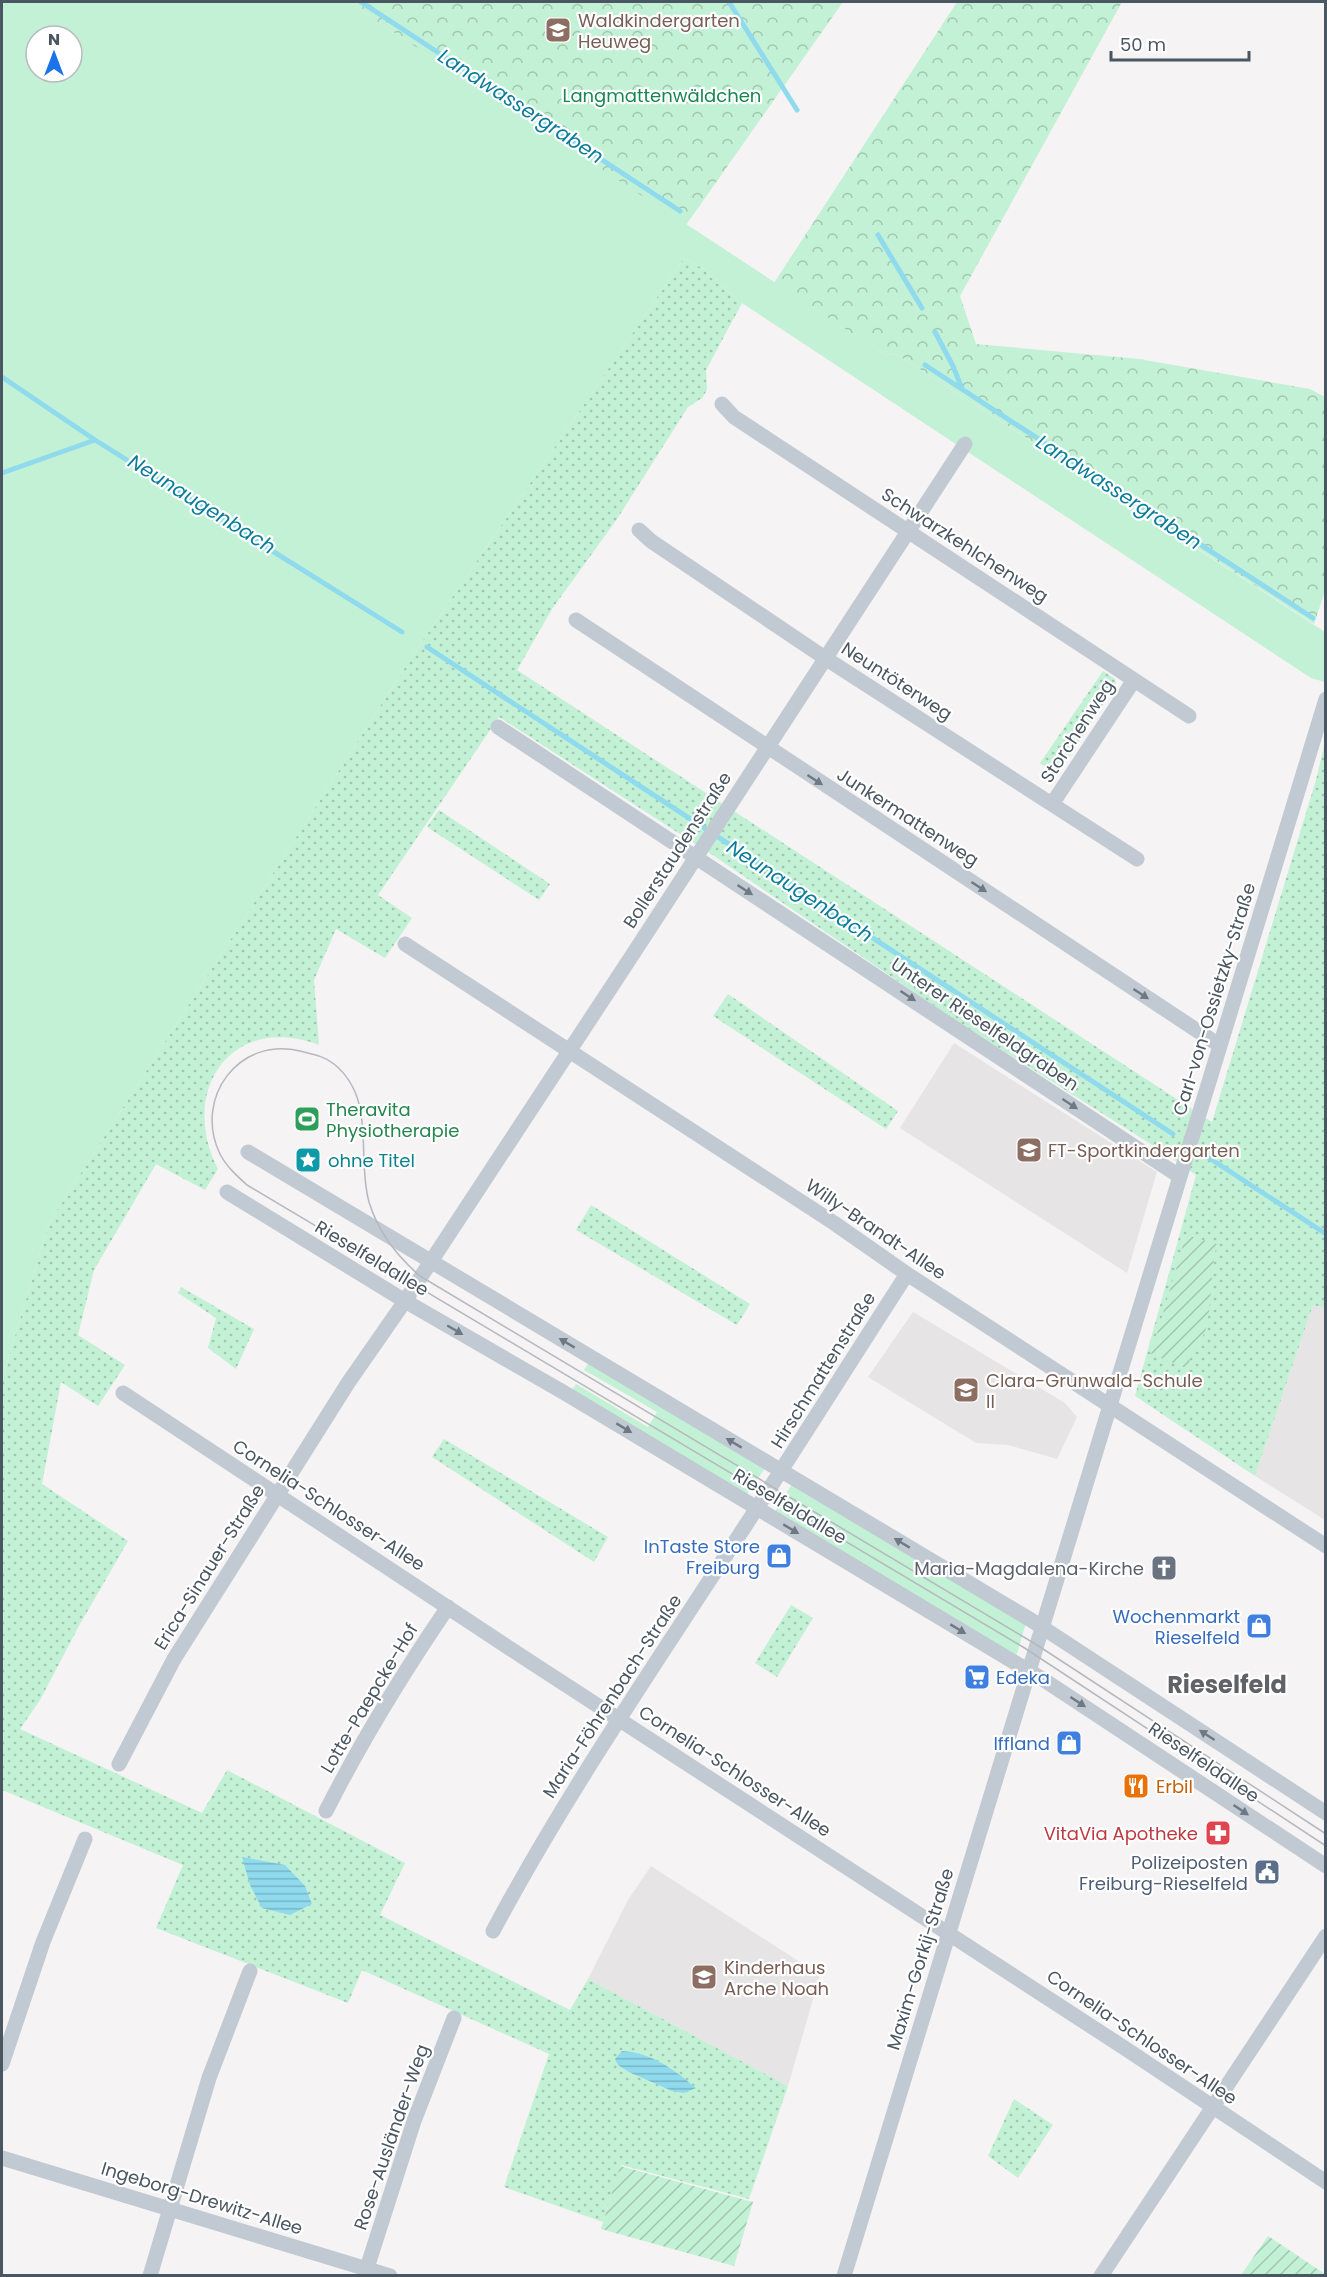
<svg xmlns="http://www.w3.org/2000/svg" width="1327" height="2277" font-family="Poppins,sans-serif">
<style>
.education{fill:#e6e4e5}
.grass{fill:#c3f1d5;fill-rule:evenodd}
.forest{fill:url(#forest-crowns)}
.park{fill:url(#park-dots)}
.garden{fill:url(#garden-furrows)}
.water{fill:url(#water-rules)}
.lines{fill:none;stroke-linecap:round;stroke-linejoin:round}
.stream{stroke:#90daee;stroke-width:5}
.minor{stroke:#c1cad2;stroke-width:15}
.tram{stroke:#b5b8bd;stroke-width:1.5}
.oneway{fill:#6e7983}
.labels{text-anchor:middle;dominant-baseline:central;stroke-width:4.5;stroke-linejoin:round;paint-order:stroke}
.education-label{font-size:18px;fill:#785e54;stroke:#fff;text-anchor:start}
.park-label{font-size:18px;fill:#17864f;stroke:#fff}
.street-label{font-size:18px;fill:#4a5661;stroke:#fff}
.leisure-label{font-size:18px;fill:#27864d;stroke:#fff;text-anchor:start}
.culture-label{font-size:18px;fill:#0d838f;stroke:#fff;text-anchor:start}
.shop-label{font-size:18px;fill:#366cbe;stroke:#fff;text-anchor:end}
.worship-label{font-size:18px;fill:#5b616d;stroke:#fff;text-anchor:end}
.food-label{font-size:18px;fill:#c56008;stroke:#fff;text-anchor:start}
.health-label{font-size:18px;fill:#be3a42;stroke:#fff;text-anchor:end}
.service-label{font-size:18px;fill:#4e5e75;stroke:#fff;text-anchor:end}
.water-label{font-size:20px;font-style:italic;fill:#0c7c9b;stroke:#fff}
.district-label{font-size:24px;font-weight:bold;fill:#5f6368;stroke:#fff}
</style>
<defs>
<pattern id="forest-crowns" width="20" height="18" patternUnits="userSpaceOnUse" patternTransform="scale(1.5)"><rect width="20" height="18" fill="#c3f1d5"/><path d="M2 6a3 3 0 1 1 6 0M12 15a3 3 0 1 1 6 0" fill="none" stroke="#a0c6b0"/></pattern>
<pattern id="park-dots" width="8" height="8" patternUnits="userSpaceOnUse" patternTransform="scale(1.5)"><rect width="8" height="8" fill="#c3f1d5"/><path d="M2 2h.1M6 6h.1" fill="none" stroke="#a0c6b0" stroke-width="1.8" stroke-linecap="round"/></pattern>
<pattern id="garden-furrows" width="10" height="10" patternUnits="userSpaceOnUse" patternTransform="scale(1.5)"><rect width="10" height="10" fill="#c3f1d5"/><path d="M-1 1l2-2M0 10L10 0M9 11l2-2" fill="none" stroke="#a0c6b0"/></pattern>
<pattern id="water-rules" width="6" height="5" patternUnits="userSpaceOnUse" patternTransform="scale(1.5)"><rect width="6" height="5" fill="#90daee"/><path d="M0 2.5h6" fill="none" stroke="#78b4c4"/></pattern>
</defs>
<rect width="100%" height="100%" fill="#f5f3f3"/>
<!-- education -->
<path class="education" d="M954 1043 1157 1172 1127 1273 900 1128Z
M1313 1305 1325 1308V1520L1255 1476Z
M913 1312 1065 1403 1077 1417 1057 1459 1008 1445 976 1443 868 1377Z
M651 1866 820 1975 788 2086 588 1979 628 1900Z"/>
<!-- grass -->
<path class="grass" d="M2 2H348L884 354 898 355 1325 632V682L1311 678 742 303 708 275 705 270 684 258 415 652 49 1223 2 1380ZM36 36H72V72H36Z
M589 1362 765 1468 746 1496 571 1391 576 1384 648 1427 657 1412 584 1370Z
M792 1484 1026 1623 1016 1657 774 1513Z"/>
<!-- forest -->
<path class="forest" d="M348 2H843L686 225Z
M957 2H1122L960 296 976 344 1139 359 1310 389 1325 397 1326 588 1314 624 898 355 884 354 774 283Z"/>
<!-- park -->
<path class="park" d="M684 258 705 270 708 275 742 303 706 370 707 390 702 398 688 407 617 519 552 609 517 670 1212 1122 1316 780 1325 742V1308L1313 1305 1255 1476 1135 1396 1196 1175 1160 1150 961 1024 714 856 499 717 378 895 412 918 385 958 336 929 314 980 319 1045C231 1012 178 1091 218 1169L205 1190 156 1164 94 1270 78 1335 125 1365 98 1406 61 1382 42 1484 128 1541 80 1624 40 1700 20 1729 202 1813 227 1770 405 1863 380 1915 570 2010 588 1979 788 2086 749 2199 621 2165 603 2222 504 2187 549 2054 362 1970 348 2003 156 1928 183 1865 2 1790V1380L49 1223 415 652Z
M1103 671 1115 679 1116 684 1058 775 1040 763Z
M439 810 550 884 539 900 427 827Z
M728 994 898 1111 886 1129 713 1016Z
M591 1205 750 1304 737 1325 576 1230Z
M181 1287 254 1329 236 1369 208 1348 216 1318 178 1293Z
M444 1439 608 1537 594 1562 432 1457Z
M791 1605 813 1618 777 1677 755 1663Z
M1014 2099 1053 2125 1018 2178 988 2156Z"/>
<!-- garden -->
<path class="garden" d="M1186 1235 1217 1244C1210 1271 1212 1298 1207 1325 1203 1340 1193 1353 1186 1368L1151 1354Z
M620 2166 753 2202 734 2266 601 2229Z
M1268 2236 1325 2274V2275H1241Z"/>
<!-- water -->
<path class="water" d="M242 1857 285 1865 305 1886 312 1904 290 1915 262 1908 250 1885Z
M622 2051C651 2052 675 2070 696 2088L684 2093 672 2091 629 2072 618 2065 615 2059Z"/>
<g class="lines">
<!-- stream -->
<path class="stream" d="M361 2 680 211
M729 2 797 110
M878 235 922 308
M935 332 953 366 962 389
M925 365 1313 618
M2 377 95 440 402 632
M2 473 95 440
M427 647 1173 1134
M1203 1154 1326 1234"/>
<!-- minor -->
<path class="minor" d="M722 404 734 417 1189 716
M639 530 651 541 825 658 1137 859
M576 620 1219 1045
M498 727 1179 1176
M1052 804 1134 680
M405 944 834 1223 907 1274 1326 1546
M248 1152 1031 1620 1326 1813
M227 1192 405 1301 563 1392 1044 1680 1326 1866
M123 1393 526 1659 1123 2047 1326 2182
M119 1764 174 1659 348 1383 405 1301 633 954 965 444
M326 1811C362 1740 403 1673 448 1607
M493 1931C559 1807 638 1690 715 1572 780 1474 843 1373 907 1274
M2 2064 43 1942 85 1839
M2 2158 390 2276
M367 2268 414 2121 454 2018
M150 2276 209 2078 250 1971
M844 2276 1326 699
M1101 2276 1326 1936"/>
<!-- tram -->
<path class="tram" d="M1326 1834 1037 1645 420 1276C397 1256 378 1232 369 1202 356 1155 377 1099 334 1064 324 1056 312 1054 300 1051 239 1036 193 1098 220 1154 226 1166 237 1176 247 1185L1023 1647 1326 1846"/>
</g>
<!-- one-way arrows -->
<defs><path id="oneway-solid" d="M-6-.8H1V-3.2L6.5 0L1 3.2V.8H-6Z" transform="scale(1.5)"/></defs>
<g class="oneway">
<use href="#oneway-solid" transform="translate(815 780) rotate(33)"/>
<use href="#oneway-solid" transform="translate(979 887) rotate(33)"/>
<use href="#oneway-solid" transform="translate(745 890) rotate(33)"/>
<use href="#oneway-solid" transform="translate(1141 994) rotate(33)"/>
<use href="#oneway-solid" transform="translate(908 996) rotate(33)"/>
<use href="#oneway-solid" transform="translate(1070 1104) rotate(33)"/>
<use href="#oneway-solid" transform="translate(455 1330) rotate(30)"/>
<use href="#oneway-solid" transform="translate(567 1343) rotate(-149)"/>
<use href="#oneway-solid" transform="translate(624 1428) rotate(31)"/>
<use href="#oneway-solid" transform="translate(734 1443) rotate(-149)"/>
<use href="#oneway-solid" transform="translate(791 1529) rotate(31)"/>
<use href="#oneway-solid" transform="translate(902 1543) rotate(-149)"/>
<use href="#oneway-solid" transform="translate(958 1629) rotate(31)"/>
<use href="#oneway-solid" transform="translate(1078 1702) rotate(33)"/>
<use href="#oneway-solid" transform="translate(1207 1735) rotate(-147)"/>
<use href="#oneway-solid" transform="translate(1241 1810) rotate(34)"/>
</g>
<!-- icons -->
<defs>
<g id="school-square" transform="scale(1.35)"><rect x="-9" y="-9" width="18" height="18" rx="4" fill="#8d6e63" stroke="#fff"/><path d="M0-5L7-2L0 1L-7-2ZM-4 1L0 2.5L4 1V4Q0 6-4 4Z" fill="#fff"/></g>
<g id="stadium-square" transform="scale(1.35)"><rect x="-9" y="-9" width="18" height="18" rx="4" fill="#2e9e5b" stroke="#fff"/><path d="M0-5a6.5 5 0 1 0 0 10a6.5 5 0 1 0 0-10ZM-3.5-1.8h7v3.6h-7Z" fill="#fff"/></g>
<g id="sight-square" transform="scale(1.35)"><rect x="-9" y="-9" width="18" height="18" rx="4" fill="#0f9aa8" stroke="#fff"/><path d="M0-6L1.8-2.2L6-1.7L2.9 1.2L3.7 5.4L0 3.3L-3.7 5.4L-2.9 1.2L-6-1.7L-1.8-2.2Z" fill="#fff"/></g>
<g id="shop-square" transform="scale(1.35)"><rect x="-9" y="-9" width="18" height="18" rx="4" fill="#3f7fe0" stroke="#fff"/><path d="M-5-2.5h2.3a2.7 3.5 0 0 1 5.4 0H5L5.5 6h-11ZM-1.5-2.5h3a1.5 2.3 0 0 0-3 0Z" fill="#fff"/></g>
<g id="church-square" transform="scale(1.35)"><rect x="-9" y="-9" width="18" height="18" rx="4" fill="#6b7280" stroke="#fff"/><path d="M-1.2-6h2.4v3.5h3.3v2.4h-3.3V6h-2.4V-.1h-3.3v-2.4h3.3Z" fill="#fff"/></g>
<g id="supermarket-square" transform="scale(1.35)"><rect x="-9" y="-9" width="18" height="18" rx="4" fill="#3f7fe0" stroke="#fff"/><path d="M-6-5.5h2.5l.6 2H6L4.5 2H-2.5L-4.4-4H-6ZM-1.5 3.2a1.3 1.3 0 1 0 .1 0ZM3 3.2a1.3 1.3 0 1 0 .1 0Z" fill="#fff"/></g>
<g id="restaurant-square" transform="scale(1.35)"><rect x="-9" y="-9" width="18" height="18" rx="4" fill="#e8710a" stroke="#fff"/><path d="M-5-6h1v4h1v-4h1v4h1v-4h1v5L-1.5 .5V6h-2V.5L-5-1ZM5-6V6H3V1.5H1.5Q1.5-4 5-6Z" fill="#fff"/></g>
<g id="pharmacy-square" transform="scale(1.35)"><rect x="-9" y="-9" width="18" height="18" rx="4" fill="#e0444e" stroke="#fff"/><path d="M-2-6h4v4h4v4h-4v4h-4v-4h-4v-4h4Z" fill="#fff"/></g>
<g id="civic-square" transform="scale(1.35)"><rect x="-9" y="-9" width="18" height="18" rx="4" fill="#5c6f8a" stroke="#fff"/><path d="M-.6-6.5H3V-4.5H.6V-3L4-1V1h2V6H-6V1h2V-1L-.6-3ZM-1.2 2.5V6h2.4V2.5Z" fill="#fff"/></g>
</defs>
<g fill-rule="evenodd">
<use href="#school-square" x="558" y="30"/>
<use href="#stadium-square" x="307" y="1119"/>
<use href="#school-square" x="1029" y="1150"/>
<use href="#sight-square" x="308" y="1160"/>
<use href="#school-square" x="966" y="1390"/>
<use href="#shop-square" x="779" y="1556"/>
<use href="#church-square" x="1164" y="1568"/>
<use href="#shop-square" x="1259" y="1626"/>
<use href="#supermarket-square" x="977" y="1677"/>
<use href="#shop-square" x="1069" y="1743"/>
<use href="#restaurant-square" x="1136" y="1786"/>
<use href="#pharmacy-square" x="1218" y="1833"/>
<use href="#civic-square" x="1267" y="1872"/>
<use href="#school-square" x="704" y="1977"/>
</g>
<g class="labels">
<!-- education labels -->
<g class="education-label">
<text x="578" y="20">Waldkindergarten<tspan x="578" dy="21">Heuweg</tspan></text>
<text x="1048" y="1150">FT-Sportkindergarten</text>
<text x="986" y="1380">Clara-Grunwald-Schule<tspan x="986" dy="21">II</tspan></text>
<text x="724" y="1967">Kinderhaus<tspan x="724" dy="21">Arche Noah</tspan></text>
</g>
<!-- park labels -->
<g class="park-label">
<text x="662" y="95">Langmattenwäldchen</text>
</g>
<!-- street labels -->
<g class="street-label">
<text transform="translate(965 545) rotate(33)">Schwarzkehlchenweg</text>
<text transform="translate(897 681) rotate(33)">Neuntöterweg</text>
<text transform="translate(1077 731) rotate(-57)">Storchenweg</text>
<text transform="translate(908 817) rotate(33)">Junkermattenweg</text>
<text transform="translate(677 850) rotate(-57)">Bollerstaudenstraße</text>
<text transform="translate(1214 999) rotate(-73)">Carl-von-Ossietzky-Straße</text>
<text transform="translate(985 1024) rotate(34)">Unterer Rieselfeldgraben</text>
<text transform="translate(876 1229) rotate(34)">Willy-Brandt-Allee</text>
<text transform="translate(372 1258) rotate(31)">Rieselfeldallee</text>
<text transform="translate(823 1370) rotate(-58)">Hirschmattenstraße</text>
<text transform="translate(329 1505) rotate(33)">Cornelia-Schlosser-Allee</text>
<text transform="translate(790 1506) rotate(31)">Rieselfeldallee</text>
<text transform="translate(209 1567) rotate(-58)">Erica-Sinauer-Straße</text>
<text transform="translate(612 1696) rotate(-57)">Maria-Föhrenbach-Straße</text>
<text transform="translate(369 1698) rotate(-59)">Lotte-Paepcke-Hof</text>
<text transform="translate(1204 1762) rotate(34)">Rieselfeldallee</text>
<text transform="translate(735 1771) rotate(33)">Cornelia-Schlosser-Allee</text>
<text transform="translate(920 1959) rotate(-73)">Maxim-Gorkij-Straße</text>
<text transform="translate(1142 2037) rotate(34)">Cornelia-Schlosser-Allee</text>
<text transform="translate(391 2137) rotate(-71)">Rose-Ausländer-Weg</text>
<text transform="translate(202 2198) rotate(17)">Ingeborg-Drewitz-Allee</text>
</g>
<!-- leisure labels -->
<g class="leisure-label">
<text x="326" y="1109">Theravita<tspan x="326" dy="21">Physiotherapie</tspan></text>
</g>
<!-- culture labels -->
<g class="culture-label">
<text x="328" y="1160">ohne Titel</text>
</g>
<!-- shop labels -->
<g class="shop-label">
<text x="760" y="1546">InTaste Store<tspan x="760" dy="21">Freiburg</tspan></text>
<text x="1240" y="1616">Wochenmarkt<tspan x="1240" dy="21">Rieselfeld</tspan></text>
<text x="996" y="1677" text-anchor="start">Edeka</text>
<text x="1050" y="1743">Iffland</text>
</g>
<!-- worship labels -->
<g class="worship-label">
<text x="1144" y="1568">Maria-Magdalena-Kirche</text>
</g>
<!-- food labels -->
<g class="food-label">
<text x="1156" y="1786">Erbil</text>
</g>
<!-- health labels -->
<g class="health-label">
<text x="1198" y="1833">VitaVia Apotheke</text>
</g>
<!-- service labels -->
<g class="service-label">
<text x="1248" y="1862">Polizeiposten<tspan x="1248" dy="21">Freiburg-Rieselfeld</tspan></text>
</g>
<!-- water labels -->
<g class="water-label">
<text transform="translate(521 106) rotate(33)">Landwassergraben</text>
<text transform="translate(1119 492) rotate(33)">Landwassergraben</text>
<text transform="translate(202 504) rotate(32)">Neunaugenbach</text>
<text transform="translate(800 891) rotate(33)">Neunaugenbach</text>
</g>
<!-- district labels -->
<g class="district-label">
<text x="1227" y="1684">Rieselfeld</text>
</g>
</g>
<!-- border -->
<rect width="1327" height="2277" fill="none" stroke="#4a5661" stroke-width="6"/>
<!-- north arrow -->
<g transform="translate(54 54)"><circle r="28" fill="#ffffff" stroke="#b7bbc0" stroke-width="1.5"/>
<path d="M0-4.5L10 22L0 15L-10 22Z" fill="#1a73e8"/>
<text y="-9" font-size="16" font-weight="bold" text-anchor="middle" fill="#4a5661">N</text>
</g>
<!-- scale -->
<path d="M1111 51v9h138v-9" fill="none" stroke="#4a5661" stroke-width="3"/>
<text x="1120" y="51" font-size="18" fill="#4a5661" stroke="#ffffff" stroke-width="4.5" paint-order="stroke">50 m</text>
</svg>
